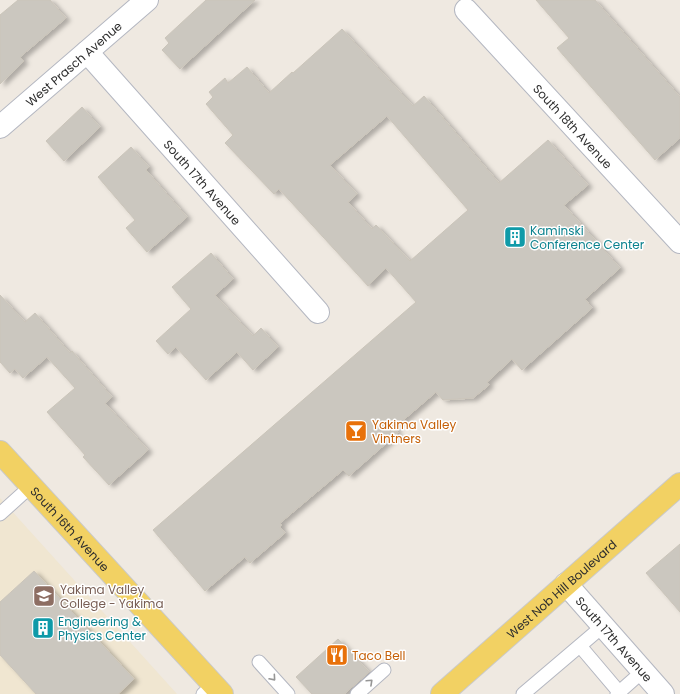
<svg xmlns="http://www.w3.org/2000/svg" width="680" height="694" font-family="Poppins,sans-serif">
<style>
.education{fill:#f0e6d1}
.building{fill:#cbc7bf;stroke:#cbc5ba;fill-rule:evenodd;filter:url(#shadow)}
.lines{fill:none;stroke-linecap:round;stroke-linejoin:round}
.service-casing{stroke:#b4b7c1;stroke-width:15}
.minor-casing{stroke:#b4b7c1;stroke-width:24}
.primary-casing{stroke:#c9c9c9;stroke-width:24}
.service{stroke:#fff;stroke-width:13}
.minor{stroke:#fff;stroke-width:22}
.primary{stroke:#f2d163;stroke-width:22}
.oneway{stroke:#969696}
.labels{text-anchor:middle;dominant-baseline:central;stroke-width:3;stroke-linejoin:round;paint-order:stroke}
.street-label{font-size:12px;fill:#2e2e2e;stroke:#fff}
.culture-label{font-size:12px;fill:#0d838f;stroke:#fff;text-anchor:start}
.food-label{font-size:12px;fill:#c56008;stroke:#fff;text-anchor:start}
.education-label{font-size:12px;fill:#785e54;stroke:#fff;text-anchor:start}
</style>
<defs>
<filter id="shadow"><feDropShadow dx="4.5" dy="2.5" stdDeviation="2" flood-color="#0004"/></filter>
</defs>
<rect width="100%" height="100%" fill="#efe9e1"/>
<!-- education -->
<path class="education" d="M0 498 177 694H0Z"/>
<!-- building -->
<path class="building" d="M18 0H50L66 18 20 57 24 61 0 84V15Z
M206 0H255L180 69 162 50 169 43 165 38Z
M536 0H595L680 97V138L655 160 557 48 569 38Z
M342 29 413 106 424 96 499 183 548 140 588 185 564 205 620 268 585 299 592 308 522 370 512 359 487 382 489 385 473 398 443 400 436 392 394 428 398 433 349 476 343 470 280 523 282 525 280 527 285 533 250 563 245 557 205 591 153 530 416 302 386 268 368 286 279 189 274 194 225 143 233 135 206 104 213 97 209 92 225 78 228 83 247 67 269 93 292 72 293 73ZM387 116 468 210 410 261 376 225 372 229 348 202 357 194 330 165Z
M82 107 100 127 64 161 46 141Z
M131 147 149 167 146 170 187 217 147 252 126 228 135 220 98 177Z
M211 253 233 279 215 295 253 336 261 328 278 347 253 370 237 352 206 380 176 347 168 354 156 341 191 309 172 287Z
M0 295 25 322 35 313 70 353 72 351 112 397 105 403 148 450 109 485 83 457 85 455 47 412 75 388 47 357 23 378 15 369 10 373 0 362Z
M680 544V612L646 573Z
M34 571 134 679 118 694H36L0 655V602Z
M338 639 369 672 344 694H312L296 677Z"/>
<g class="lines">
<!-- service casing -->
<g class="service-casing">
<path id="service" d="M0 514 31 486
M580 646 619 692
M259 662 288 694
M203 694 214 685
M357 694 384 670
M523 694 603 626
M617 694 643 671"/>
</g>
<!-- minor casing -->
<g class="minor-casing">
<g id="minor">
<path id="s1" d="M466 10 680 242"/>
<path id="s2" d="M87 52 318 312"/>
<path id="s3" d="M0 127 147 0"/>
<path id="s4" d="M566 584 663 694"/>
</g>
</g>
<!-- primary casing -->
<g class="primary-casing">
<g id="primary">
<path id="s5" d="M0 452 222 694"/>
<path id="s6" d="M442 694 680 484"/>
</g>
</g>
<!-- service -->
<use href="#service" class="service"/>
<!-- minor -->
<use href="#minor" class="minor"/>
<!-- primary -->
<use href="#primary" class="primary"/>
</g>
<!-- one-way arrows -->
<defs><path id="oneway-chevron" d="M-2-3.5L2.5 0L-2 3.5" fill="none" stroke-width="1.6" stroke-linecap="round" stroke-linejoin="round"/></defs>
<g class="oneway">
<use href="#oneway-chevron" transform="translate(273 678) rotate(49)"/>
<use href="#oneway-chevron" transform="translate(370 682) rotate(-43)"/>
</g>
<!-- icons -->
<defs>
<g id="building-square" transform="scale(1.15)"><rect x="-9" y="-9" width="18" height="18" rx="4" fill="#0f9aa8" stroke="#fff"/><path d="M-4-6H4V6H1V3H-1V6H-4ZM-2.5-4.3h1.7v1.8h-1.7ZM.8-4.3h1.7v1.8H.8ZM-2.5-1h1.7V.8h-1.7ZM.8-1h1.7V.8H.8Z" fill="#fff"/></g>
<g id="bar-square" transform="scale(1.15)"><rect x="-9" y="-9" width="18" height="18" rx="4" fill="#e8710a" stroke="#fff"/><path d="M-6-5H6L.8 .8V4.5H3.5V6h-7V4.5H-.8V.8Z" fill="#fff"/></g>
<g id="university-square" transform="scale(1.15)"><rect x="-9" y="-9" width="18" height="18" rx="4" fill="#8d6e63" stroke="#fff"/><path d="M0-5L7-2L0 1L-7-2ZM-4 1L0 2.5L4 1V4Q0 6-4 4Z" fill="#fff"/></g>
<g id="restaurant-square" transform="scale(1.15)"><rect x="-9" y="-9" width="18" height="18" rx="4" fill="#e8710a" stroke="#fff"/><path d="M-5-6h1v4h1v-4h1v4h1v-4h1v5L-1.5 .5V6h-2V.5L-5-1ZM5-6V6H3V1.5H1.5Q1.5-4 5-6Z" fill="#fff"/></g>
</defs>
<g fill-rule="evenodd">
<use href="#building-square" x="515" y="237"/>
<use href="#bar-square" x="356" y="431"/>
<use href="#university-square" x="44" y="596"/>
<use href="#building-square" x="43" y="628"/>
<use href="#restaurant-square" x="337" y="655"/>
</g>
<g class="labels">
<!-- street labels -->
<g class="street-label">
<text stroke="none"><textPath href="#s3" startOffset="97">West Prasch Avenue</textPath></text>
<text stroke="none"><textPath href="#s1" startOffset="158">South 18th Avenue</textPath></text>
<text stroke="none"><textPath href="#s2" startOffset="174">South 17th Avenue</textPath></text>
<text stroke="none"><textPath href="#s5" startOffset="104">South 16th Avenue</textPath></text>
<text stroke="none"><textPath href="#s6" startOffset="159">West Nob Hill Boulevard</textPath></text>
<text stroke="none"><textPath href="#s4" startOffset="73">South 17th Avenue</textPath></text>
</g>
<!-- culture labels -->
<g class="culture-label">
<text x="530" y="230">Kaminski<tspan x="530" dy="14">Conference Center</tspan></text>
<text x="58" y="621">Engineering &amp;<tspan x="58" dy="14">Physics Center</tspan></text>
</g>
<!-- food labels -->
<g class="food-label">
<text x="372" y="424">Yakima Valley<tspan x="372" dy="14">Vintners</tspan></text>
<text x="352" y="655">Taco Bell</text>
</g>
<!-- education labels -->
<g class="education-label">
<text x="60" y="589">Yakima Valley<tspan x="60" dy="14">College - Yakima</tspan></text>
</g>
</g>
</svg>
